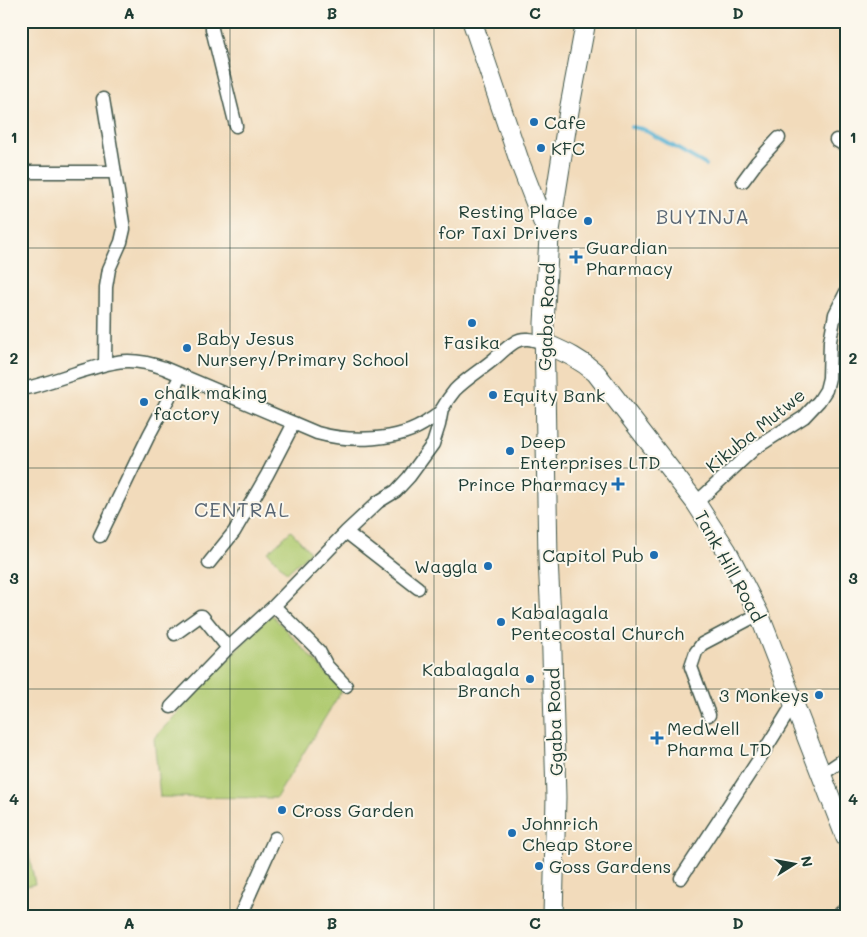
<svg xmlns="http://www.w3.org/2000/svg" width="867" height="937" font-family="Mali,sans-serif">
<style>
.green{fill:#b0cb71;stroke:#688452}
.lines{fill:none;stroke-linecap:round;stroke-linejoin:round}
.stream{stroke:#55b1d3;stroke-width:4}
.street-casing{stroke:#3f5548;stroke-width:15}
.secondary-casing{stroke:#3f5548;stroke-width:21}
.street{stroke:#fff;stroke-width:12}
.secondary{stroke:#fff;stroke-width:19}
.grid{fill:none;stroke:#1f3d34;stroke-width:1;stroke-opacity:0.55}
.poi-dot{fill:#1f6fb2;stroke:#fbf7ec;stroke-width:2}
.labels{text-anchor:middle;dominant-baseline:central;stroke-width:4;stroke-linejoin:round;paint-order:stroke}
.poi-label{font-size:18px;fill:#1f3d34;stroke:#fbf7ec;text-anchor:start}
.street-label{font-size:18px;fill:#1f3d34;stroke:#fbf7ec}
.quarter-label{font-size:20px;letter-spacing:1px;fill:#5a6774;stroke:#fbf7ec}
.neatline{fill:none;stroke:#1f3d34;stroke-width:2}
.grid-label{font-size:16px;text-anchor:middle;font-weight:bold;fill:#1f3d34}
</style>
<rect width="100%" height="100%" fill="#fbf7ec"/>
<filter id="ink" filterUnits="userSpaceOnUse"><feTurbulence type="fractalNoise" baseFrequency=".02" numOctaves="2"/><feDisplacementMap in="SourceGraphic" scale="10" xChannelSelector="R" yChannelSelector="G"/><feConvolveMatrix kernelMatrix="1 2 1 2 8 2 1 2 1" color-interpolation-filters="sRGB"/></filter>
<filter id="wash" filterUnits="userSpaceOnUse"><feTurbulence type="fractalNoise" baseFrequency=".0096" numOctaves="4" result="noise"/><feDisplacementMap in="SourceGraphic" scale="20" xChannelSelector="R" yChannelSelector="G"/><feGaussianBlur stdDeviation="1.12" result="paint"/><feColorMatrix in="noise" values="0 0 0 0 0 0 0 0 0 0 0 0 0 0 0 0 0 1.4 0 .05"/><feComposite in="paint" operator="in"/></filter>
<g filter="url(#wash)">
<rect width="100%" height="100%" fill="#f2dbbb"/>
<!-- green -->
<path class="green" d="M291 531 310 552 287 573 268 552Z
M271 614 342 690 276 798 160 797 154 738Z
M21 817 35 884 21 887Z"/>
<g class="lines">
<!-- stream -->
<path class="stream" d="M631 127 643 129 706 165"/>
</g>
</g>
<g filter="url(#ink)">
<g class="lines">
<!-- street casing -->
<g class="street-casing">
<path id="street" d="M212 21V29L236 126
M103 99 124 229 121 242 109 269 106 287 105 364
M836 140 846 146
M21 172H114
M743 181 757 162 779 138
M21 389 31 387C46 383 61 378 76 373 112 362 127 355 164 368L317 433C349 442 399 442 428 421 433 418 439 414 442 409 446 402 450 396 455 390 467 378 481 370 494 359 501 353 507 347 515 342 524 336 534 340 544 343
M696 503 754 449 804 417 819 401 826 390 829 378 830 341 835 314 846 292
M346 532 418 588
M100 536 149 435 181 375
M209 563 234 532 267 475 294 423
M274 606 319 651 327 666 346 686
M175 634 200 616H202L228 648
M171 707 228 648 274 606 346 532 378 502 396 491 409 477 433 444 439 425 442 409
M709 715 691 667 696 652 702 644 759 614
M821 775 843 760 846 756
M681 878 763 753 794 703
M240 916 275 838
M837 916 846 908"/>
</g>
<!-- secondary casing -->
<g class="secondary-casing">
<path id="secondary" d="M472 21 520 163 548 235
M544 343C564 352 579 358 596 373L696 503 727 551 759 614 846 838
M553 916 556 797 551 618 548 560 544 323 549 237 569 111 586 21"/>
</g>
<!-- street -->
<use href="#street" class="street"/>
<!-- secondary -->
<use href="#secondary" class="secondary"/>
</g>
</g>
<!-- grid -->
<path class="grid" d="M230 21V916M434 21V916M636 21V916M21 248H846M21 468H846M21 689H846"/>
<!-- markers -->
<g class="poi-dot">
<circle cx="534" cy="122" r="5"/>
<circle cx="541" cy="148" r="5"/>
<circle cx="588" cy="221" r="5"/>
<path d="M573.5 249.5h5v5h5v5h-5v5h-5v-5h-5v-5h5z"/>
<circle cx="472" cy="323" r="5"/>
<circle cx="187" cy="348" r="5"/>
<circle cx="493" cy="395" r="5"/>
<circle cx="144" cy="402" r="5"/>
<circle cx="510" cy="451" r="5"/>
<path d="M615.5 476.5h5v5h5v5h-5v5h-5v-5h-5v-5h5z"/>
<circle cx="654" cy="555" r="5"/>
<circle cx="488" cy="566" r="5"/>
<circle cx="501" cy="622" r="5"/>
<circle cx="530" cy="679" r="5"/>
<circle cx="819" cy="695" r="5"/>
<path d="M654.5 730.5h5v5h5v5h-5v5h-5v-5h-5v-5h5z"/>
<circle cx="282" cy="810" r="5"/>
<circle cx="512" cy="833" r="5"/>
<circle cx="539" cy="866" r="5"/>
</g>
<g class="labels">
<!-- poi labels -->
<g class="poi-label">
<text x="544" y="122">Cafe</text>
<text x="551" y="148">KFC</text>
<text x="578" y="211" text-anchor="end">Resting Place<tspan x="578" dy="21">for Taxi Drivers</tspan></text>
<text x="586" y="247">Guardian<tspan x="586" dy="21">Pharmacy</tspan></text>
<text x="197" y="338">Baby Jesus<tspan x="197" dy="21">Nursery/Primary School</tspan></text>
<text x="472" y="342" text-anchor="middle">Fasika</text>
<text x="154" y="392">chalk making<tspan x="154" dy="21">factory</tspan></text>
<text x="503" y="395">Equity Bank</text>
<text x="520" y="441">Deep<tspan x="520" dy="21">Enterprises LTD</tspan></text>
<text x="608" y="484" text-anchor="end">Prince Pharmacy</text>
<text x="644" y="555" text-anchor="end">Capitol Pub</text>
<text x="478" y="566" text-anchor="end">Waggla</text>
<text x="511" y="612">Kabalagala<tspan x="511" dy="21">Pentecostal Church</tspan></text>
<text x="520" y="669" text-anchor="end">Kabalagala<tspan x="520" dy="21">Branch</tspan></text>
<text x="809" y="695" text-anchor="end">3 Monkeys</text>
<text x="667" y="728">MedWell<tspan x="667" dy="21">Pharma LTD</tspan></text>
<text x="292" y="810">Cross Garden</text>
<text x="522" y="823">Johnrich<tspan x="522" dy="21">Cheap Store</tspan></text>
<text x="549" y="866">Goss Gardens</text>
</g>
<!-- street labels -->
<g class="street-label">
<text transform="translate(546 317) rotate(-88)">Ggaba Road</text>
<text transform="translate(755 430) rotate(-39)">Kikuba Mutwe</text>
<text transform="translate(730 566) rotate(61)">Tank Hill Road</text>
<text transform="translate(554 722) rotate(-92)">Ggaba Road</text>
</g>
<!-- quarter labels -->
<g class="quarter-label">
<text x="703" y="216">BUYINJA</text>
<text x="242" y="509">CENTRAL</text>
</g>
</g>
<!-- margin -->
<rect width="867" height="937" fill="none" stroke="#fbf7ec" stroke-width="55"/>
<!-- north arrow -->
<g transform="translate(794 864) rotate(79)" stroke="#fbf7ec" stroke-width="4" paint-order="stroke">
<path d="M0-4L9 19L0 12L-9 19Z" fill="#1f3d34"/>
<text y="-8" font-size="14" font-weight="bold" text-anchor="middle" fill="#1f3d34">N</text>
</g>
<rect x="28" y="28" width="812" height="882" class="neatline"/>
<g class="grid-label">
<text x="129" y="19">A</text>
<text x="332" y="19">B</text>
<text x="535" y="19">C</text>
<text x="738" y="19">D</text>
<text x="14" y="143">1</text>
<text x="853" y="143">1</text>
<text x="14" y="364">2</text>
<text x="853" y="364">2</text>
<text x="14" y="584">3</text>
<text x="853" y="584">3</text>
<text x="14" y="805">4</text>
<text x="853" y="805">4</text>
<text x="129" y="929">A</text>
<text x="332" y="929">B</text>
<text x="535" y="929">C</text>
<text x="738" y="929">D</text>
</g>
</svg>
